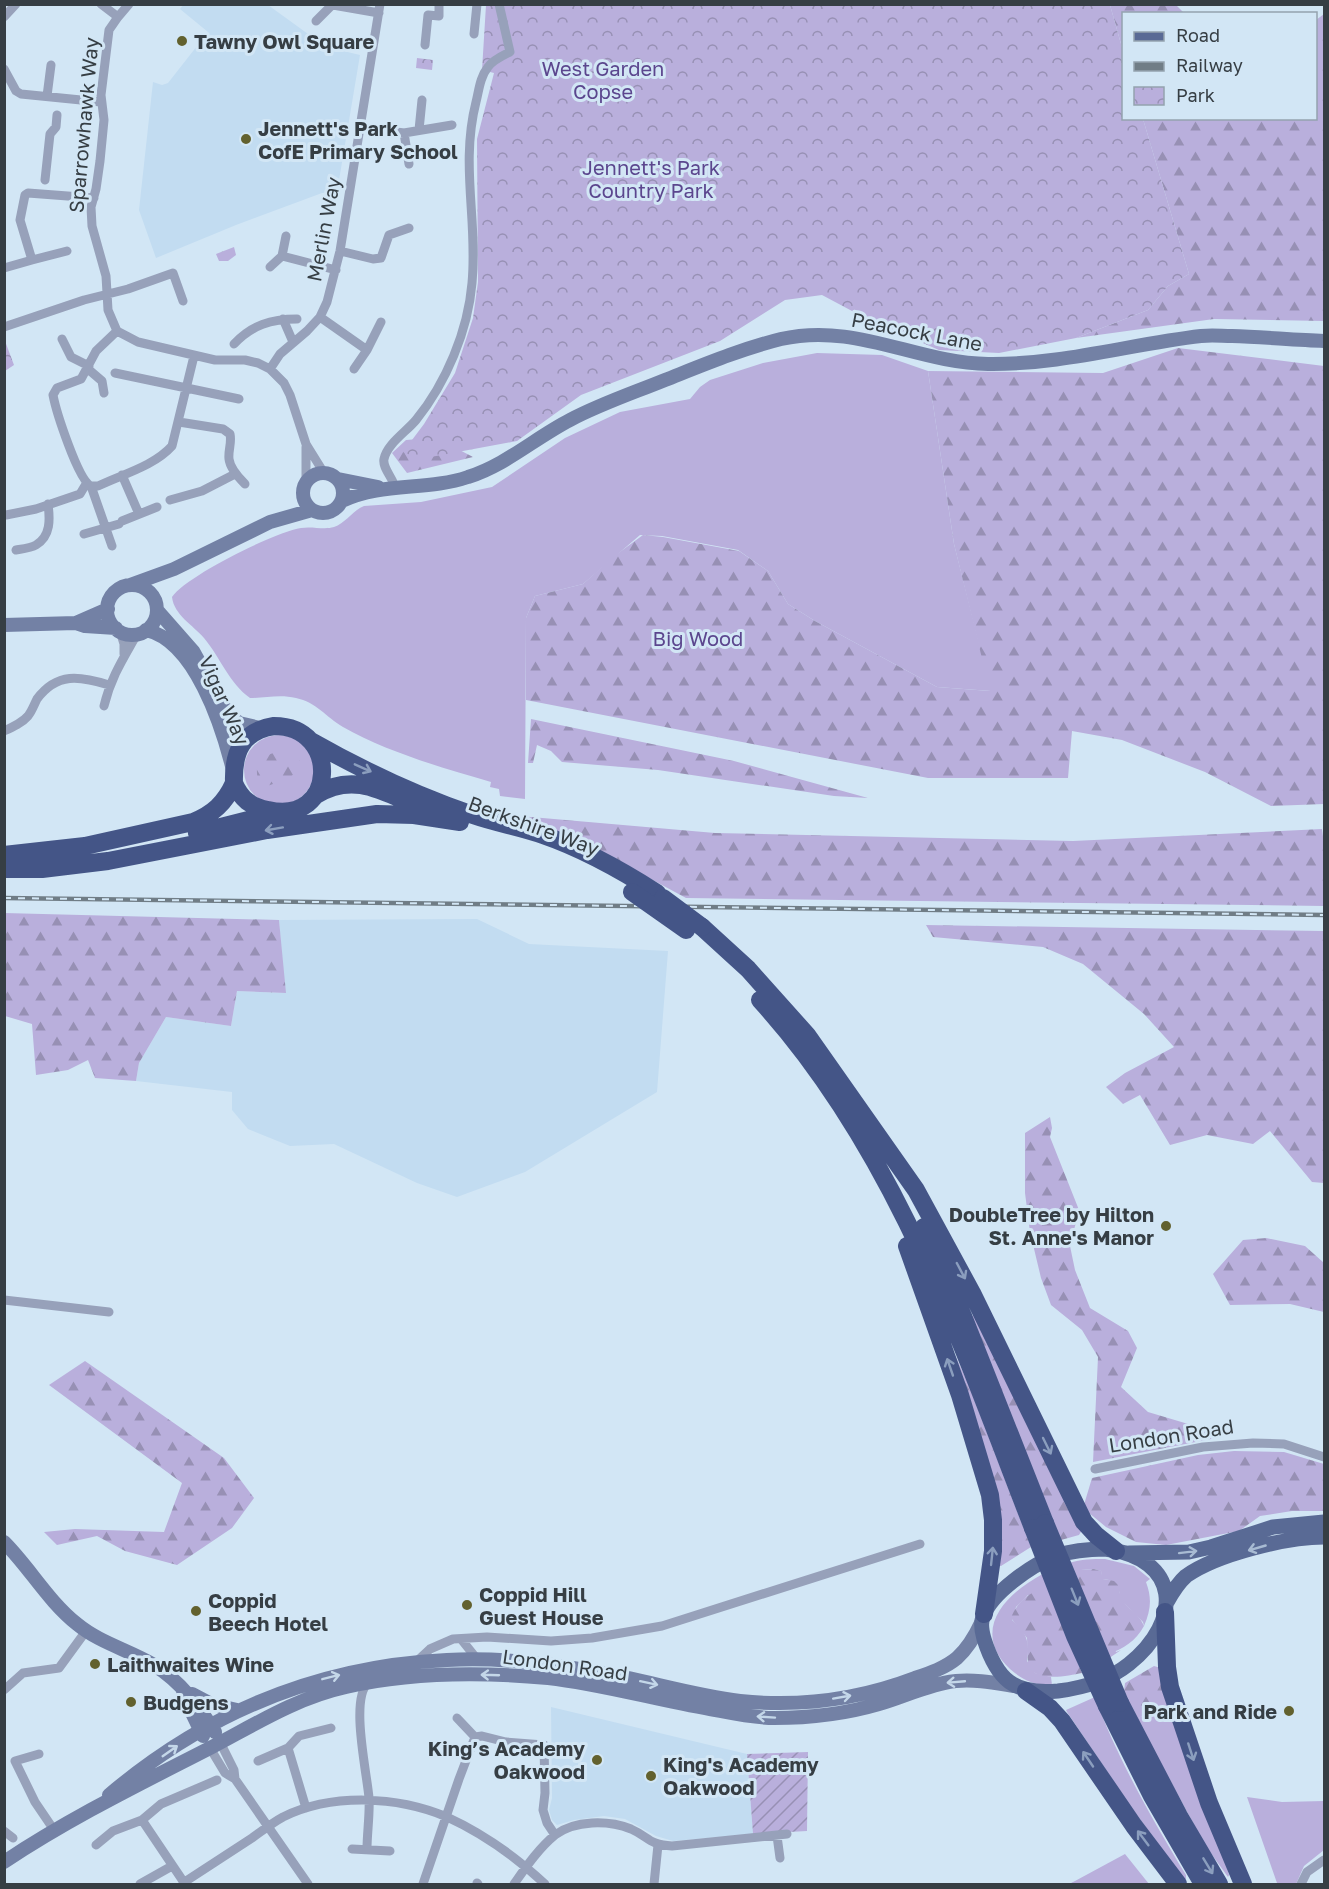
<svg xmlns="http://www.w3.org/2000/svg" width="1329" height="1889" font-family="'Golos Text',sans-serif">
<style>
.built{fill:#c2dcf1}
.grass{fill:#b9afdc}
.forest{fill:url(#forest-firs)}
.park{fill:url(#park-crowns)}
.garden{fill:url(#garden-furrows)}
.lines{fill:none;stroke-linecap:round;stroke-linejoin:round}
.street{stroke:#97a1ba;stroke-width:9}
.secondary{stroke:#7381a5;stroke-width:14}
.primary{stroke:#596a95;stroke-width:15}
.highway{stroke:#445587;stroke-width:18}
.rail-casing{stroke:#707d86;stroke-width:4.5}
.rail{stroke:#d2e6f5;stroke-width:2;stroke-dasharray:7;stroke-linecap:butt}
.highway-bridge{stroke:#445587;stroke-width:18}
.oneway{stroke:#8b9ebe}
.oneway2{stroke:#a8bbd3}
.oneway3{stroke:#c4d7e9}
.poi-dot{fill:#62612e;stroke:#d2e6f5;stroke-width:2}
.labels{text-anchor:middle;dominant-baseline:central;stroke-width:6;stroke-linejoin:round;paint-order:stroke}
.poi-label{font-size:20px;font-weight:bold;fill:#363e44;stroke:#d2e6f5;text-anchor:start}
.park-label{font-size:20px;fill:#5b468e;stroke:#d2e6f5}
.street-label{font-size:20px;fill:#363e44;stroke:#d2e6f5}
</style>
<defs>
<pattern id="forest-firs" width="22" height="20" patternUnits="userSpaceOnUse" patternTransform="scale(1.5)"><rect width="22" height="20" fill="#b9afdc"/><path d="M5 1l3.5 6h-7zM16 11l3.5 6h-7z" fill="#9790b4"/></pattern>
<pattern id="park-crowns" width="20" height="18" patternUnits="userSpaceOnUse" patternTransform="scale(1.5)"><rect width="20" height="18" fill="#b9afdc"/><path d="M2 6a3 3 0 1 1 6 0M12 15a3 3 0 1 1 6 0" fill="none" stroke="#9790b4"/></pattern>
<pattern id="garden-furrows" width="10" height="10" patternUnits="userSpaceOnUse" patternTransform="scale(1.5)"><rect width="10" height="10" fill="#b9afdc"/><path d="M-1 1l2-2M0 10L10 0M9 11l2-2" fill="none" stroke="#9790b4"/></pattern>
</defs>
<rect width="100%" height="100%" fill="#d2e6f5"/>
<!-- built -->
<path class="built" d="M184 4 268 5 315 39 335 49 360 55 337 192 322 193 236 225 156 258 139 210 153 82 162 85 168 83 208 32 180 9Z
M477 919 529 944 668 951 657 1092 525 1172 457 1197 417 1183 334 1144 290 1146 248 1129 232 1110V1092L136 1081 139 1063 166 1017 231 1026 237 991 285 993 279 920Z
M551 1707 747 1754 753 1834 673 1841 656 1836 625 1819 604 1816 574 1820 557 1825 552 1820 549 1810 552 1798Z"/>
<!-- grass -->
<path class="grass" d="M817 353 882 355 928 371 954 544 991 691 937 687 815 621 788 604 768 571 738 550 662 536 640 535 583 584 535 596 526 618 525 799 500 796 499 789 490 787 491 782C443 768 387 752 343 727 326 717 316 702 296 698 280 694 265 698 250 698 229 683 220 657 204 638 193 625 174 615 172 597 186 576 275 532 301 528 312 526 324 530 334 527 346 523 353 510 364 506L421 502 492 487 565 438 620 412 690 399 700 387 710 380 763 363Z
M244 770a35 35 0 1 1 70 0a35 35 0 1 1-70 0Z
M1105 1559 1134 1566 1150 1579 1146 1582C1152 1598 1151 1610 1144 1626L1143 1622 1121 1600 1119 1591 1109 1580 1102 1579 1101 1571 1094 1569 1081 1570 1116 1652 1121 1650 1099 1665 1060 1621 1053 1602 1028 1595 1016 1607 1012 1620C1027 1632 1030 1643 1027 1661L1035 1673 1051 1677 1052 1685C1036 1686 1022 1680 1010 1669 961 1622 1025 1577 1069 1563 1081 1559 1093 1559 1105 1559Z
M1095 1697C1116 1756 1153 1821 1186 1875V1880L1183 1878 1131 1807 1067 1712 1066 1710Z
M1159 1714 1173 1718 1224 1856 1229 1875 1228 1877 1205 1845 1138 1721 1140 1717Z
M1247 1797 1282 1802 1324 1801V1850L1304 1866 1296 1884H1278L1277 1883Z
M1125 1854 1149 1884H1069L1075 1881Z"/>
<!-- forest -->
<path class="forest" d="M1110 5H1176L1184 13 1124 14 1123 51Z
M1324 14V321L1214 319 1076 338 1148 310 1168 286 1189 274 1143 119 1316 118V20Z
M1178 348 1324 366V804L1271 806 1205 772 1122 740 1072 731 1068 778H928L526 700V618L535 596 583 584 613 557 643 535 663 537 739 551 768 571 788 604 815 621 937 687 990 691 954 544 928 371 1103 373Z
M432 438 448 444 473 457 407 473 392 453 406 440Z
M531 719 734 761 868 798 834 796 658 770 562 762 551 751 537 745 533 763H528Z
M279 751 292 754 301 762C294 780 284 780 267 786L258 780C254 760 261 757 279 751Z
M495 814 715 833 1073 841 1322 829 1324 844V906L686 898 579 840Z
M4 913 279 920 286 993 237 991 231 1026 166 1017 139 1063 136 1081 95 1078 88 1060 68 1070 36 1075 32 1024 5 1016Z
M926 925 1324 931V1183L1312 1182 1270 1131 1253 1144 1207 1135 1170 1145 1140 1095 1123 1104 1106 1087 1125 1073 1174 1047 1144 1014 1083 964 1043 947 933 937Z
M1050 1117 1052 1128 1050 1137 1079 1210 1070 1246 1075 1270 1090 1308 1128 1331 1137 1348 1121 1387 1148 1412 1215 1432 1211 1439 1093 1462 1098 1357 1082 1330 1051 1305 1041 1278 1030 1232 1025 1193V1133Z
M1266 1238 1305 1246 1324 1263V1312L1290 1304 1230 1305 1213 1274 1243 1240Z
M973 1315H975L1082 1530 1079 1535 1061 1540 972 1318Z
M955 1355 968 1383 1031 1547 1001 1566H998Z
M85 1361 224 1458 254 1498 232 1528 177 1565 125 1551 97 1536 57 1545 44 1532 75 1529 164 1532 182 1483 49 1385Z
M1234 1451 1284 1452 1324 1464V1511H1292L1260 1516 1239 1531 1166 1545 1136 1542 1106 1527 1083 1508 1092 1478 1198 1455Z
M1094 1569 1101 1571 1103 1579 1114 1581 1118 1585C1122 1611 1136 1607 1144 1626 1136 1641 1123 1649 1108 1654L1075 1574 1081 1570Z
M1041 1589 1049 1592 1082 1673C1067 1676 1039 1682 1028 1667L1027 1638 1011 1618C1016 1604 1027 1594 1041 1589Z
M1154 1666 1161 1668 1173 1718 1158 1714 1140 1717 1138 1721 1124 1691 1125 1683Z"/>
<!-- park -->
<path class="park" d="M486 5H1110L1123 51 1124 118 1143 119 1189 274 1168 286 1148 310 1076 338 999 353 939 350 867 319 822 295 785 300 720 341 581 395 517 441 420 459 403 452 424 424 455 373 473 318 478 282 477 139 494 73 482 70Z
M417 58 433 60 432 70 416 68Z
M234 247 236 255 228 261H219L216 254Z
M5 341 14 365 5 371 4 341Z"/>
<!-- garden -->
<path class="garden" d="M808 1752 807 1831 753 1834 747 1754Z"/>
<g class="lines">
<!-- street -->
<path class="street" d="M101 4 118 17
M129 4 118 17 109 30 101 95 104 120 100 161 96 189 91 207 92 226 106 276 108 310 117 331 138 342 215 360H245L258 363 270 369 284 383 290 395 306 444 324 473
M333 5 379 13
M4 17 16 4
M316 21 333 4
M474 34 477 4
M425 45 428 15 439 16V4
M4 69 16 91 21 94 101 102
M47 96 51 65
M360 127 404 133 452 125
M419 130 422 100
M404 133 409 164
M45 180 50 134 56 127 57 115
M340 251 373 259 381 258 389 235 409 228
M282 256 286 236
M32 260 67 251
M270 267 282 256 336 270
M4 268 32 260 20 220 25 195 28 193 94 198
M320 317 367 350
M283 319 293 342
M4 327 84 300 128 289 173 273 183 301
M117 331 96 351 81 379 57 388 53 395C56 411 78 480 91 486H98C123 474 154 466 172 446L194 356
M62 339 71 357 89 366
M234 344C252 325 271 319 297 319
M88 369 102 381 104 393
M270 369 280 354 307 331 320 317 327 302 340 251 380 4
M354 369 367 350 381 322
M115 373 239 399
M179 422 223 429 230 434C232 443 228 450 229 459 230 468 238 477 245 484
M122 475 139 514
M306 483V447
M91 486 112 546
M395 488C394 479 382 468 384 459 387 444 406 432 416 420 446 383 468 331 472 283 478 221 460 165 476 102 479 90 480 77 488 67 493 60 502 56 510 52L499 4
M170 500 202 491 235 474
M6 515 36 509 80 494 86 484
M122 521 157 507
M84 534 119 524
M16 550C22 549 31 548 36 545 51 536 50 519 48 504
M120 631 124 644V654
M104 706C111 677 123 659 137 634
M4 731C13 727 22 723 28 716 32 711 34 705 37 699 57 672 80 676 109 685
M4 1300 109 1312
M1095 1469 1203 1447 1253 1443 1284 1444 1324 1457
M461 1639 477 1659
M416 1662 430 1649 453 1639 487 1637 551 1641 592 1638 662 1626 920 1544
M4 1690 23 1673 59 1668 86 1631
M457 1718 475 1737
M220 1742 234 1770 235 1779
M210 1748 225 1773 235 1779 308 1884
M39 1754 15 1761 35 1802 54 1830
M258 1761 288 1748
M306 1808 288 1748 299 1736 331 1728
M142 1820 185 1884
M4 1831 13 1838
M777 1836 780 1858
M96 1845 113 1831 142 1820 161 1804 217 1780
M352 1849 390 1851
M367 1849C367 1833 370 1814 369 1798 367 1773 350 1699 368 1683
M183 1883C206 1868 229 1853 252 1838 262 1831 272 1823 283 1817 332 1793 397 1796 447 1817 482 1833 517 1858 545 1884
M477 1883 478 1884
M140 1884 172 1866
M423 1884 459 1779 475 1737 482 1736 506 1742 544 1745 545 1793 543 1810 547 1823 555 1835
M514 1884C526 1867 539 1848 555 1835 575 1820 608 1820 631 1829 649 1837 649 1845 672 1846L787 1834
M654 1884 658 1845
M1301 1884 1307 1872 1324 1860"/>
<!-- secondary -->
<path class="secondary" d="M303 493a20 20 0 1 1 40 0a20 20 0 1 1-40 0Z
M338 479 378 487
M342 501C382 482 427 491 468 477 506 465 535 438 570 420 600 404 633 393 665 380 703 365 741 349 781 339 856 322 916 363 988 364 1060 365 1131 344 1201 336 1212 335 1222 336 1232 336 1263 337 1294 340 1324 341
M130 585 174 569 270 522 312 510
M107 610a25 25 0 1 1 50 0a25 25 0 1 1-50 0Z
M157 610 193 651 228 714 239 723 260 728
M76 623 108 609
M4 625 76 623 85 626 116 628
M146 630C195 641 222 726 233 770
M4 1542C30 1568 48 1601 77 1624 100 1643 129 1650 154 1665 181 1682 198 1705 215 1732
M183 1694 203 1736
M192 1694 211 1704 237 1710
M109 1795C207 1712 319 1666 447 1660 498 1657 548 1663 597 1672 645 1680 691 1695 740 1701 799 1707 860 1699 915 1678 930 1673 945 1668 957 1658 968 1648 975 1636 981 1623
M4 1862C70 1818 140 1784 210 1748 254 1725 296 1698 346 1687 411 1672 481 1672 548 1678 602 1684 656 1700 710 1709 731 1713 752 1718 774 1718 809 1718 845 1714 879 1704 904 1697 929 1684 956 1681 975 1679 995 1683 1014 1686"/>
<!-- primary -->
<path class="primary" d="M1105 1549C1181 1558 1183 1621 1129 1664 1109 1680 1083 1688 1058 1691 1014 1695 997 1680 984 1639 982 1632 980 1624 983 1617 991 1593 1032 1565 1055 1556 1071 1551 1088 1549 1105 1549Z
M1129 1553 1189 1552 1211 1547 1273 1527 1324 1522
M1167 1602C1172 1593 1178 1583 1186 1576 1217 1554 1287 1537 1324 1537"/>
<!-- highway -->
<path class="highway" d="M274 726C341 726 337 826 268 810 251 807 241 799 234 783 233 752 242 731 274 726Z
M311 741C362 770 417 796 473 815 496 823 520 827 543 835 584 849 621 870 657 893
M316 795C358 769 390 797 430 811
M197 833 280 812
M4 855 85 846 193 822C213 814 225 803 234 783
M4 869H42L108 861 267 830 377 814 414 815 460 822
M702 927 748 969 807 1035 916 1190 972 1293 1084 1522 1096 1535 1116 1551
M760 1000C896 1149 961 1343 1033 1528
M924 1227 963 1316 1045 1523
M907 1246 960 1395 990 1495 993 1520V1551L984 1614
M1165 1612 1167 1667 1170 1687 1209 1803 1243 1884
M1026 1691 1050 1708 1062 1721 1134 1826 1178 1884
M1120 1703 1179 1816 1219 1884
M1107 1706 1152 1796 1203 1884"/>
<!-- rail casing -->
<g class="rail-casing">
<path id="rail" d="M4 898 1324 915"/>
</g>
<!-- rail -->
<use href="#rail" class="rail"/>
<!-- highway-bridge -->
<path class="highway-bridge" d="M632 892 686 930
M663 898 702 927
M1045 1523 1120 1703
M1033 1528 1075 1636 1107 1706"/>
</g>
<!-- one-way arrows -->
<defs><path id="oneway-shaft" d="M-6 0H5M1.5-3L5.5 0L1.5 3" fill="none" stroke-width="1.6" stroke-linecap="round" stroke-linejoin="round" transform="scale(1.5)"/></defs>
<g class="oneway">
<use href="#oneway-shaft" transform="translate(363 768) rotate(24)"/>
<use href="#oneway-shaft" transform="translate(274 829) rotate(170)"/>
<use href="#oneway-shaft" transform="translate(961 1271) rotate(62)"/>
<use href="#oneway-shaft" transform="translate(950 1367) rotate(-109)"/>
<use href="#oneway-shaft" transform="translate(1047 1446) rotate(64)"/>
<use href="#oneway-shaft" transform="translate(992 1556) rotate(-84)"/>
<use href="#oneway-shaft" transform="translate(1075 1597) rotate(68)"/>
<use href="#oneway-shaft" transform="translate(1191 1752) rotate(72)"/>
<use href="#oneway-shaft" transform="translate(1088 1759) rotate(-124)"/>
<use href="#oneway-shaft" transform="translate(1143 1838) rotate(-127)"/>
<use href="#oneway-shaft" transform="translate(1208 1866) rotate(59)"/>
</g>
<g class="oneway2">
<use href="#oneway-shaft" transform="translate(1257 1548) rotate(164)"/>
<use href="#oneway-shaft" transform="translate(1188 1552) rotate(-7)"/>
</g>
<g class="oneway3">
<use href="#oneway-shaft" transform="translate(490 1675) rotate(-178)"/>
<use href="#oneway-shaft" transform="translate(331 1677) rotate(-14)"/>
<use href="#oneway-shaft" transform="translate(956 1682) rotate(175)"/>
<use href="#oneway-shaft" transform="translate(649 1683) rotate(12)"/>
<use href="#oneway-shaft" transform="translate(842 1697) rotate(-10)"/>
<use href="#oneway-shaft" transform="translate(766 1717) rotate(-176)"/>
<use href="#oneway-shaft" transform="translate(170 1751) rotate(-35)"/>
</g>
<!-- markers -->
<g class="poi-dot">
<circle cx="182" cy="41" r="6"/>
<circle cx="246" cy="139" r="6"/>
<circle cx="1166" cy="1226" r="6"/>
<circle cx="467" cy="1605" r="6"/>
<circle cx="196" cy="1611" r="6"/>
<circle cx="95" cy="1664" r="6"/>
<circle cx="131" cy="1702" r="6"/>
<circle cx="1289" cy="1711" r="6"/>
<circle cx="597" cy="1760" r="6"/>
<circle cx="651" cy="1776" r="6"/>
</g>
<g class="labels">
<!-- poi labels -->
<g class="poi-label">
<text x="194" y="41">Tawny Owl Square</text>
<text x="258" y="128">Jennett's Park<tspan x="258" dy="23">CofE Primary School</tspan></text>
<text x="1154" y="1214" text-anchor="end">DoubleTree by Hilton<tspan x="1154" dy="23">St. Anne's Manor</tspan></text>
<text x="479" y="1594">Coppid Hill<tspan x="479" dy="23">Guest House</tspan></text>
<text x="208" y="1600">Coppid<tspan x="208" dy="23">Beech Hotel</tspan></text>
<text x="107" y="1664">Laithwaites Wine</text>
<text x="143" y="1702">Budgens</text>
<text x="1277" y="1711" text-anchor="end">Park and Ride</text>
<text x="585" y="1748" text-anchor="end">King’s Academy<tspan x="585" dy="23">Oakwood</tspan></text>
<text x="663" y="1764">King's Academy<tspan x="663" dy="23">Oakwood</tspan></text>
</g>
<!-- park labels -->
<g class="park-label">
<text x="603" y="68">West Garden<tspan x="603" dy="23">Copse</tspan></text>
<text x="651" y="167">Jennett's Park<tspan x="651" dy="23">Country Park</tspan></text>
<text x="698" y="638">Big Wood</text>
</g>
<!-- street labels -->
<g class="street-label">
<text transform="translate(83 125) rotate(-85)">Sparrowhawk Way</text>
<text transform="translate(323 229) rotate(-79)">Merlin Way</text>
<text transform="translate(917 331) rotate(11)">Peacock Lane</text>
<text transform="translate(225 700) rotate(66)">Vigar Way</text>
<text transform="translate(534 825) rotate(20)">Berkshire Way</text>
<text transform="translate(1171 1435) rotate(-9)">London Road</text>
<text transform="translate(565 1664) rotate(8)">London Road</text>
</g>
</g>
<!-- border -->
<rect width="1329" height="1889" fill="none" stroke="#363e44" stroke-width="12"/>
<!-- legend -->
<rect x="1122" y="12" width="195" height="108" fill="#d2e6f5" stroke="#94a3ae" stroke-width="1.5"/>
<rect x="1134" y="32" width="30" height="9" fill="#596a95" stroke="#94a3ae" stroke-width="1.5"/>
<text x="1176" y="42" font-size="18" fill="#363e44">Road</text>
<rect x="1134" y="62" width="30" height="9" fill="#707d86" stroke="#94a3ae" stroke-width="1.5"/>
<text x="1176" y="72" font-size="18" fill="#363e44">Railway</text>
<rect x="1134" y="87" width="30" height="18" fill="url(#park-crowns)" stroke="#94a3ae" stroke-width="1.5"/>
<text x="1176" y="102" font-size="18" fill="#363e44">Park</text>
</svg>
